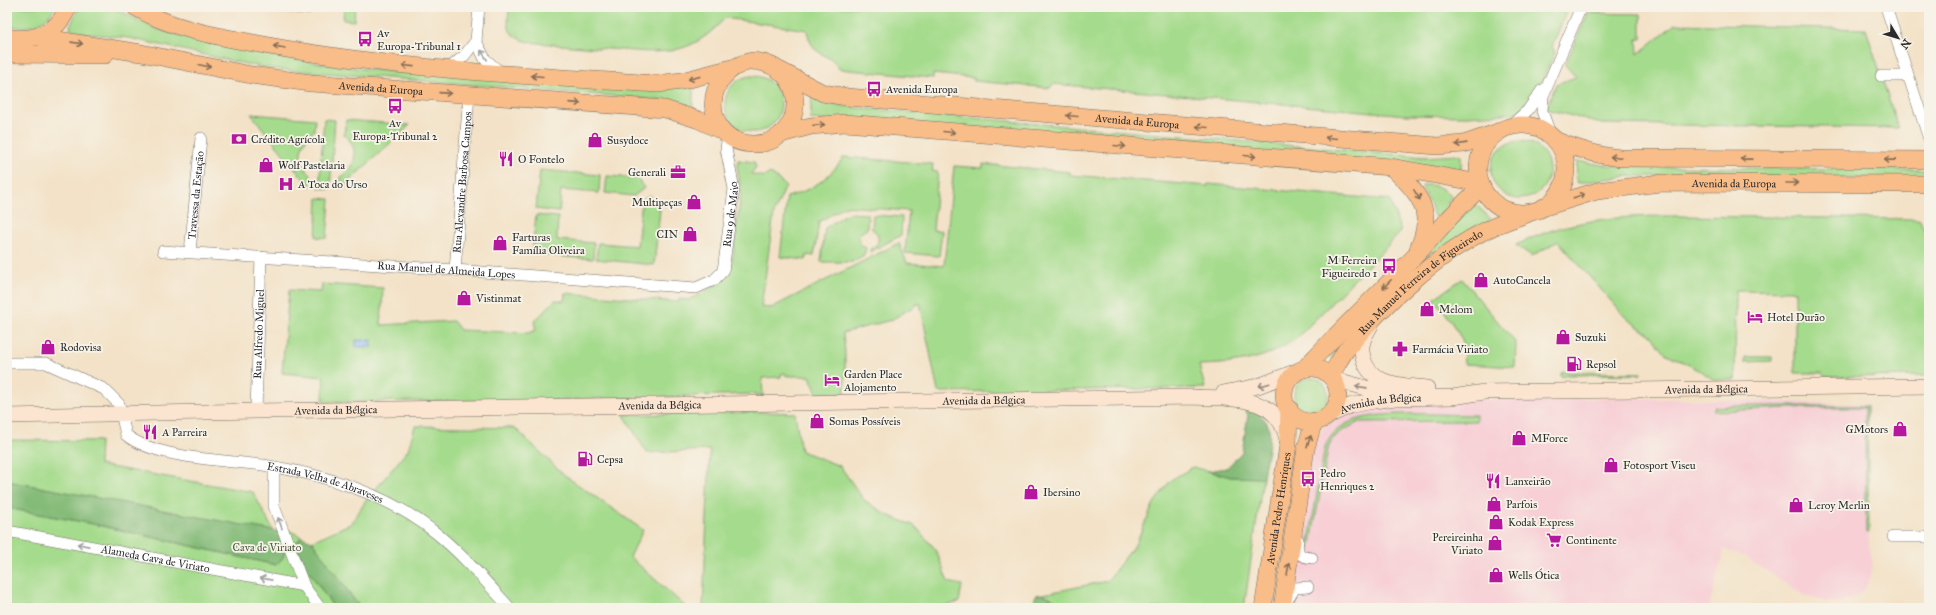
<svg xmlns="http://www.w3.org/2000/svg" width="1936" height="615" font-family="'IM FELL Great Primer',serif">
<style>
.built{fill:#f7cfd5}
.green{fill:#a5db8c;stroke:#68835c}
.forest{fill:#84bb78;stroke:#587352}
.water{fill:#88b7f3;stroke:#5a718f}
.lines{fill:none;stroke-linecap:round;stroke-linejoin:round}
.street-casing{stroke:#716b62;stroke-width:12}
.secondary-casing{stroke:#716b62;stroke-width:16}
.primary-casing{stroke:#716b62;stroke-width:18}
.street{stroke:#fff;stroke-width:11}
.secondary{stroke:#fce5d0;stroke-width:15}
.primary{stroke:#f8bd89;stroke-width:17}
.oneway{stroke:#876d55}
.oneway2{stroke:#a0a0a0}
.oneway3{stroke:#94887e}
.labels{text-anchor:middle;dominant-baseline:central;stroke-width:3.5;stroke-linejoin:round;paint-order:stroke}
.poi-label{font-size:11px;fill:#2b2b2b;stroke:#f7f3e8;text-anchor:start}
.street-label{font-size:11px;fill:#2b2b2b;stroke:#f7f3e8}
.park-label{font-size:11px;fill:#4a5743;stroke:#f7f3e8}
</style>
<rect width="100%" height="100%" fill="#f7f3e8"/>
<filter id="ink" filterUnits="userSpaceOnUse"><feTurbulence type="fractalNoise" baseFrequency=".025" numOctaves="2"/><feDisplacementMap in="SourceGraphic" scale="8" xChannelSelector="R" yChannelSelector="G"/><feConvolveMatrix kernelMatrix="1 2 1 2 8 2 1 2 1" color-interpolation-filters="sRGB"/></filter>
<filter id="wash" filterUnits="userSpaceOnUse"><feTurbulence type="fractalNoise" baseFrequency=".012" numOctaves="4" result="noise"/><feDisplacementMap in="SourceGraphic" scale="16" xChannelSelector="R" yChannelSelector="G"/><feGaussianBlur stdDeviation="0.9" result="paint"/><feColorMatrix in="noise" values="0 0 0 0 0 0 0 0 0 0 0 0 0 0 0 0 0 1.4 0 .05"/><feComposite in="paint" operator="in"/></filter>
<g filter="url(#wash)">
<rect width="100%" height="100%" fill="#f3e2c7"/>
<!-- built -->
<path class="built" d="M1626 398 1867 404 1869 546 1873 564 1868 583 1862 592 1853 598 1841 602H1826L1804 595 1745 557 1724 549 1709 608H1283L1311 451 1324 426 1353 408 1395 401Z"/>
<!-- green -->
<path class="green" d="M7 7H55C46 25 26 31 7 25Z
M79 7C88 7 103 4 112 8 132 15 149 28 170 33 241 51 312 64 384 71L693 86V106L690 108 672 102 638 98 274 69 246 64 129 38 74 32 71 30 70 26Z
M234 7H319L318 9H311L310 15Z
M344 7H355L354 21 343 20Z
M509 7H1568L1552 47 1555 52 1534 99 1519 113 1466 116 1407 115 1053 84 1050 88 974 81V78L933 74V78L839 69C831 51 812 60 807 30L725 18C688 59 660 53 610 49 583 47 557 45 530 42 507 37 507 29 509 7Z
M1588 13 1641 14V39H1637L1638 54 1675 24 1866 29 1898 128 1602 124 1546 109 1556 84 1576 77 1565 65Z
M725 104a28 28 0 1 1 56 0a28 28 0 1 1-56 0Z
M812 96 837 105 858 108 1424 157 1458 155 1461 156V176L810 119Z
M251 114 315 119 314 131C298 144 296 162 311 175L310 187Z
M324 119 335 120 330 189 319 188Z
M346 120 410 125 340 189 341 177C359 167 358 146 344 134Z
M1491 170a29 29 0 1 1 58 0a29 29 0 1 1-58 0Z
M844 157 933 164 932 171 938 172 933 230 942 231 939 256 905 253 909 211 845 206 819 222 814 256 807 255 806 260 780 257 787 197C811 191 830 178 844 157Z
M738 160 754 162 756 167 751 174 764 177 770 173 786 186 774 213 761 307 771 308 899 243 907 263 944 266 954 166 983 168V164L1070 172V175L1208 186V184L1390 200 1401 232 1297 338C1267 360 1235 364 1199 365L1205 388 938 392 920 303 891 320 843 333 845 352V394H817L810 376H786L785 373 781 374V377L762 378 763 396 755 394 558 400 323 402 324 377 282 373 289 290 321 292 322 284 383 288 381 325 453 321 460 330 529 333 536 330 534 322 555 300 564 301 565 293 679 302V299L689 300 700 294 723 281 728 273 733 256 741 193 737 165Z
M1577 161 1603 165 1653 167 1929 170V179L1628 176 1578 183 1576 178Z
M540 170 600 175 599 193 561 190 559 212 536 209Z
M607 176 637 178 644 188 634 196 605 193Z
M1423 185C1435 184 1443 188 1451 196L1443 212 1434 217 1431 206 1422 187Z
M650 195 660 210 654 265 596 259 598 243 637 246 642 200Z
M318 198 330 199 327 238 316 237Z
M1474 203 1491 219 1331 358 1327 356 1432 250Z
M848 213 868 214 867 229 860 233C858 240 859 245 866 248L864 255 852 262H821L825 228Z
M536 215 558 217 557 240 594 243 593 259 532 254Z
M873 215 902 217 901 235 870 252V249C880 246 881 234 872 229Z
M1677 216 1917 219 1920 220 1929 242V376L1825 377 1822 373H1795V291L1736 290 1735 380H1714L1699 370 1665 353 1651 335 1627 319 1558 241 1532 256 1516 245C1532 238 1549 230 1567 226 1603 217 1641 216 1677 216Z
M1462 279 1516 343 1515 367 1464 364 1463 341 1445 312 1433 299Z
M1745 357H1772V361L1745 362Z
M1562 372 1641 373V374L1566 375 1562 377 1560 375Z
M1294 395a17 17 0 1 1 34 0a17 17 0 1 1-34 0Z
M1732 406H1867L1869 532H1866L1865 408H1791L1714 411V407Z
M762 412 795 413 801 451 840 466 864 500 887 515 915 526 936 550 948 582 962 585 959 602 939 608H703L710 450 647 453 624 415Z
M1476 415V421L1359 422 1340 432 1332 440 1328 449 1310 548 1307 551 1325 447C1329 437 1338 428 1348 423 1375 409 1443 415 1476 415Z
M415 426 515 428 564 475 643 530 630 557 687 608H360L312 541 352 523 365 502 408 450Z
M7 440 100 441 99 465 253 492 274 532 7 481Z
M1193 467 1231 477 1263 478 1244 608H1070L1043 594 1107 581 1135 545 1154 503 1171 480Z
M7 508 88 523 276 565 288 530 302 537 296 543 300 558 334 608H7Z"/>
<!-- forest -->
<path class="forest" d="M1243 406C1284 420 1266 446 1263 478L1231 477 1208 471 1227 468 1242 452 1248 415Z
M7 481 280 532 286 547 283 558 276 565 89 523 7 508Z
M302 537 312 541 360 608H334L300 558 296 542Z
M1043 594 1070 607V608H1031L1036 595Z"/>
<!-- water -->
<path class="water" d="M356 340H372V347H356Z"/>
</g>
<g filter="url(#ink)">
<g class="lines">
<!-- street casing -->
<g class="street-casing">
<g id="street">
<path d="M1886 7 1929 139"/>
<path d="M476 41 479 7"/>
<path d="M447 70 464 56 476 41 485 59 501 73"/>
<path d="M1881 76H1908"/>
<path d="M1509 127 1528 110 1542 90"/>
<path d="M1551 136 1542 111 1543 96 1581 7"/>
<path id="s1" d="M163 251 455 270 696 288 714 280 723 271 734 189 726 149 728 135"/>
<path id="s2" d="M190 252 201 138"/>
<path id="s3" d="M455 270 469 95"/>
<path id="s4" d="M7 363H46L104 389 119 404 126 435C156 459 225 460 263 465 326 475 386 493 436 533 463 555 486 582 510 608"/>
<path id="s5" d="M256 411 261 257"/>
<path d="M274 467V506L304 586 320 608"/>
<path id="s6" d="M7 531 304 586"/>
<path d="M1893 537H1929"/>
<path d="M1298 540C1296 553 1299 557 1312 558"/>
<path d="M1286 602 1295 588 1308 587"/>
</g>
</g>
<!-- secondary casing -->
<g class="secondary-casing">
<g id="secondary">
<path d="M1371 325C1368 331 1364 336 1363 342 1361 347 1362 353 1363 357 1369 386 1403 385 1427 388"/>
<path d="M1333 379 1366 388 1405 389"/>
<path d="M1223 393 1258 386 1300 370"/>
<path id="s7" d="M7 416 256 411 1194 397C1230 399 1279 394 1287 440"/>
<path id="s8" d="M1326 417 1352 405 1374 401 1395 398 1453 397 1484 392 1929 386"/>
</g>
</g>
<!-- primary casing -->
<g class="primary-casing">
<g id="primary">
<path d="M135 7C175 31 224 37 269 46 397 69 527 76 657 84L682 81 732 68"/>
<path d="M7 37C34 42 57 34 68 7"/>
<path id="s9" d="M38 37 141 53 251 75 311 83 665 109 699 120 722 131"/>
<path d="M7 54 105 55"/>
<path d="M752 61C811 65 807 142 755 144 703 145 697 72 752 61Z"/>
<path id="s10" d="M781 71 823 93 847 97 1437 146 1464 144 1498 132"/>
<circle cx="1522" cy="169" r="44"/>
<path d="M781 134 811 126 845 123 1391 167 1480 183"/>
<path d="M1555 140C1577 149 1598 156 1621 158L1929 160"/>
<path d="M1391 167C1418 192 1436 211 1418 249"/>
<path id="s11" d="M1542 208 1597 191 1660 183 1929 184"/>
<circle cx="1311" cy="395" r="27"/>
<path d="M1304 369C1340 330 1377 295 1414 257 1437 234 1456 207 1482 187"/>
<path id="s12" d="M1330 376C1336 368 1340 358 1346 350 1381 306 1441 250 1493 227 1504 222 1516 218 1527 214"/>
<path id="s13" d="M1263 608 1288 445 1289 408"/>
<path d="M1282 608 1306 448 1314 421"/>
</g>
</g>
<!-- street -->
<use href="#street" class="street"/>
<!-- secondary -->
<use href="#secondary" class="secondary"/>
<!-- primary -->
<use href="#primary" class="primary"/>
</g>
<!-- one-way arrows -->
<defs><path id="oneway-shaft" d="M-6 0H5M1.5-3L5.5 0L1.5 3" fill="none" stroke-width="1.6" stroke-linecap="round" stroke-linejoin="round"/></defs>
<g class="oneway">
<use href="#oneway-shaft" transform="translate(77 43) rotate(8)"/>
<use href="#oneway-shaft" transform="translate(279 47) rotate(-170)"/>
<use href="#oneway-shaft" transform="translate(205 66) rotate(12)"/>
<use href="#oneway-shaft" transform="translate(408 66) rotate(-174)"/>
<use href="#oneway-shaft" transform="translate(537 76) rotate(-175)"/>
<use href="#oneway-shaft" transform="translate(694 78) rotate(166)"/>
<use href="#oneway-shaft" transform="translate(445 93) rotate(4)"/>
<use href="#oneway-shaft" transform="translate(575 103) rotate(4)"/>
<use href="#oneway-shaft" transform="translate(1072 116) rotate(-175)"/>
<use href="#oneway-shaft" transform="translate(819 125) rotate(-4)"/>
<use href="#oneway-shaft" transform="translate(1202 127) rotate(-175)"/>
<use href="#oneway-shaft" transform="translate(949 132) rotate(5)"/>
<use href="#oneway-shaft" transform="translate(1331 138) rotate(-175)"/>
<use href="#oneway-shaft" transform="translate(1461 144) rotate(172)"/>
<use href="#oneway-shaft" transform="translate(1120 146) rotate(5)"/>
<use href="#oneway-shaft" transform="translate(1250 156) rotate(5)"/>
<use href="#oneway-shaft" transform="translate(1616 157) rotate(-177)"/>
<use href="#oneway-shaft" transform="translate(1746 159) rotate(-179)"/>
<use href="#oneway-shaft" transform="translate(1890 160) rotate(-179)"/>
<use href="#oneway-shaft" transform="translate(1792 183)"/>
<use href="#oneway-shaft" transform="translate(1417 195) rotate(58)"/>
<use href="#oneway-shaft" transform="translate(1579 196) rotate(-18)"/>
<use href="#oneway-shaft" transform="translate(1387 284) rotate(135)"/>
<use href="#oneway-shaft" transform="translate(1309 441) rotate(-71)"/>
<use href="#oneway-shaft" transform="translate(1288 569) rotate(-81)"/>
</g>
<g class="oneway2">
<use href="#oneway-shaft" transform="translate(484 55) rotate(-123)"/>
<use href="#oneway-shaft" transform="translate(280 523) rotate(-110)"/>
<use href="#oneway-shaft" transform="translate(83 545) rotate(-169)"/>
<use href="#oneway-shaft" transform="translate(266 579) rotate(-169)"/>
</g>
<g class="oneway3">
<use href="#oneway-shaft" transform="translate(1264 385) rotate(163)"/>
<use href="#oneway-shaft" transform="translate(1361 387) rotate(-172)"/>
</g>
</g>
<!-- icons -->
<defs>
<g id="bus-bare" transform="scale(1.2)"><path d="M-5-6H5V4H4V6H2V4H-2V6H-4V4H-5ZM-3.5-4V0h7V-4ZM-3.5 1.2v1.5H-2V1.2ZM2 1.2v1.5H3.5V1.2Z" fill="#b5179e" stroke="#f7f3e8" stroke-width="2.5" paint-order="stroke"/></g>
<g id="bank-bare" transform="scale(1.2)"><path d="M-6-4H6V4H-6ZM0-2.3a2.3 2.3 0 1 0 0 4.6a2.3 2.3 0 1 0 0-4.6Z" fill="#b5179e" stroke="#f7f3e8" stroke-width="2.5" paint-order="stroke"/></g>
<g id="shop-bare" transform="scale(1.2)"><path d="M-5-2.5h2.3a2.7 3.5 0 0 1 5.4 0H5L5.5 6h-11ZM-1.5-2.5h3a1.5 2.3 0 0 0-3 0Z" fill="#b5179e" stroke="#f7f3e8" stroke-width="2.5" paint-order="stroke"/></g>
<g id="restaurant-bare" transform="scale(1.2)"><path d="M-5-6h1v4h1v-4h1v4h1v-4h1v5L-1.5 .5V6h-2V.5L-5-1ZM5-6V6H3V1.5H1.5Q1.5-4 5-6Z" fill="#b5179e" stroke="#f7f3e8" stroke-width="2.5" paint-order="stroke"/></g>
<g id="office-bare" transform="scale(1.2)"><path d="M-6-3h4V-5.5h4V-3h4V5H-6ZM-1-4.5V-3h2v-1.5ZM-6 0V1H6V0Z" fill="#b5179e" stroke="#f7f3e8" stroke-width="2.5" paint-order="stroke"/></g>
<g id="hospital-bare" transform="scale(1.2)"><path d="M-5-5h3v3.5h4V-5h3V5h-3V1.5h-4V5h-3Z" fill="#b5179e" stroke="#f7f3e8" stroke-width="2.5" paint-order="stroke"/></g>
<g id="hotel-bare" transform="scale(1.2)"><path d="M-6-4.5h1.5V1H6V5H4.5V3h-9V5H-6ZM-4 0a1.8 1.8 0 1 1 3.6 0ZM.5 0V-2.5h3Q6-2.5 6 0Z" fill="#b5179e" stroke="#f7f3e8" stroke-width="2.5" paint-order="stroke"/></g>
<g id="pharmacy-bare" transform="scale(1.2)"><path d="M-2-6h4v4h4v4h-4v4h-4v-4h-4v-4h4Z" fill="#b5179e" stroke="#f7f3e8" stroke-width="2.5" paint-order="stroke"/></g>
<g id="fuel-bare" transform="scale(1.2)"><path d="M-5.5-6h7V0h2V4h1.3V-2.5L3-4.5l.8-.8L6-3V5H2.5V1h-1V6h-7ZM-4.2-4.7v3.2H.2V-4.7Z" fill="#b5179e" stroke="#f7f3e8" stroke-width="2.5" paint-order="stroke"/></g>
<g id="supermarket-bare" transform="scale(1.2)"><path d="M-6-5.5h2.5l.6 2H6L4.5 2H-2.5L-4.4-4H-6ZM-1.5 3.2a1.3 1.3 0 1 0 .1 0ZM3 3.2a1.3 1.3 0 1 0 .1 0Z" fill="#b5179e" stroke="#f7f3e8" stroke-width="2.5" paint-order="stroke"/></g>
</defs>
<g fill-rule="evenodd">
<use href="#bus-bare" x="365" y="39"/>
<use href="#bus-bare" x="874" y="89"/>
<use href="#bus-bare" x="395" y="106"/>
<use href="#bank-bare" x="239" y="139"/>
<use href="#shop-bare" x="595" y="140"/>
<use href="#restaurant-bare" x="506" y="159"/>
<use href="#shop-bare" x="266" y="165"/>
<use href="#office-bare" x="678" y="172"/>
<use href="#hospital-bare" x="286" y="184"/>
<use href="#shop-bare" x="694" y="202"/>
<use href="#shop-bare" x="690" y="234"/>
<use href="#shop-bare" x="500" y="243"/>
<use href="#bus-bare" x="1389" y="266"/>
<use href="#shop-bare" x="1481" y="280"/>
<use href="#shop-bare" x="464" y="298"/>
<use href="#shop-bare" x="1427" y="309"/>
<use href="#hotel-bare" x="1755" y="317"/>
<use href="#shop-bare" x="1563" y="337"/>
<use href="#shop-bare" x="48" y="347"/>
<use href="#pharmacy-bare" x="1400" y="349"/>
<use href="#fuel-bare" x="1574" y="364"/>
<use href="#hotel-bare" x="832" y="380"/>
<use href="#shop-bare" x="817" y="421"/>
<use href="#shop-bare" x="1900" y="429"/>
<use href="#restaurant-bare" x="150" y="432"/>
<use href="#shop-bare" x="1519" y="438"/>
<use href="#fuel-bare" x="585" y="459"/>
<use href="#shop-bare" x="1611" y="465"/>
<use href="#bus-bare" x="1308" y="479"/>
<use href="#restaurant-bare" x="1493" y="481"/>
<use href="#shop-bare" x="1031" y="492"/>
<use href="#shop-bare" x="1494" y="504"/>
<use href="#shop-bare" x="1796" y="505"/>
<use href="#shop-bare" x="1496" y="522"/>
<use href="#supermarket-bare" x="1554" y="540"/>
<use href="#shop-bare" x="1495" y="543"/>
<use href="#shop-bare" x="1496" y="575"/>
</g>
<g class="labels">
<!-- poi labels -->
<g class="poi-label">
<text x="377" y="33">Av<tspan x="377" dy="13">Europa-Tribunal 1</tspan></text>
<text x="886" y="89">Avenida Europa</text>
<text x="395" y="123" text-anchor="middle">Av<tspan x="395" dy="13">Europa-Tribunal 2</tspan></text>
<text x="251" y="139">Crédito Agrícola</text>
<text x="607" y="140">Susydoce</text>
<text x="518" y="159">O Fontelo</text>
<text x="278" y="165">Wolf Pastelaria</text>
<text x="666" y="172" text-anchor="end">Generali</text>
<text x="298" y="184">A Toca do Urso</text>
<text x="682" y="202" text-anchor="end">Multipeças</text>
<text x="678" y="234" text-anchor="end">CIN</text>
<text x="512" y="237">Farturas<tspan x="512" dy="13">Família Oliveira</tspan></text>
<text x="1377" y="260" text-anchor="end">M Ferreira<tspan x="1377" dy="13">Figueiredo 1</tspan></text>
<text x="1493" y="280">AutoCancela</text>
<text x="476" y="298">Vistinmat</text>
<text x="1439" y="309">Melom</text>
<text x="1767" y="317">Hotel Durão</text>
<text x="1575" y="337">Suzuki</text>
<text x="60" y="347">Rodovisa</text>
<text x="1412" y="349">Farmácia Viriato</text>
<text x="1586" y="364">Repsol</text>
<text x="844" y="374">Garden Place<tspan x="844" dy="13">Alojamento</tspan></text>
<text x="829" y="421">Somas Possíveis</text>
<text x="1888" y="429" text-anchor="end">GMotors</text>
<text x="162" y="432">A Parreira</text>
<text x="1531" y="438">MForce</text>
<text x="597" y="459">Cepsa</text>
<text x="1623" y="465">Fotosport Viseu</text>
<text x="1320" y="473">Pedro<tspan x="1320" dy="13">Henriques 2</tspan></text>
<text x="1505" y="481">Lanxeirão</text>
<text x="1043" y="492">Ibersino</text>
<text x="1506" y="504">Parfois</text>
<text x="1808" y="505">Leroy Merlin</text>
<text x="1508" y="522">Kodak Express</text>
<text x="1483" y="537" text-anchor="end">Pereireinha<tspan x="1483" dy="13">Viriato</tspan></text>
<text x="1566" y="540">Continente</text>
<text x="1508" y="575">Wells Ótica</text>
</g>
<!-- street labels -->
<g class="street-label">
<text stroke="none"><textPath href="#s9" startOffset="347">Avenida da Europa</textPath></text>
<text stroke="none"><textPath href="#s10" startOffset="363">Avenida da Europa</textPath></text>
<text stroke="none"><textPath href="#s3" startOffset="88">Rua Alexandre Barbosa Campos</textPath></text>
<text stroke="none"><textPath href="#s11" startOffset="195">Avenida da Europa</textPath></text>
<text stroke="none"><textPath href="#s2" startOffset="57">Travessa da Estação</textPath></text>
<text stroke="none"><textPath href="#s1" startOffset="624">Rua 9 de Maio</textPath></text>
<text stroke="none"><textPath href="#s1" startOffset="284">Rua Manuel de Almeida Lopes</textPath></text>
<text stroke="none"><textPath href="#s12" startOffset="132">Rua Manuel Ferreira de Figueiredo</textPath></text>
<text stroke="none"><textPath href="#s5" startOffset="77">Rua Alfredo Miguel</textPath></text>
<text stroke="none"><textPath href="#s8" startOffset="384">Avenida da Bélgica</textPath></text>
<text stroke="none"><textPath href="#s7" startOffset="977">Avenida da Bélgica</textPath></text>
<text stroke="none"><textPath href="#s7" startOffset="653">Avenida da Bélgica</textPath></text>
<text stroke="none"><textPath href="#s8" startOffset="57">Avenida da Bélgica</textPath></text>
<text stroke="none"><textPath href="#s7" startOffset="329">Avenida da Bélgica</textPath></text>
<text stroke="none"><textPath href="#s4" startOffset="362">Estrada Velha de Abraveses</textPath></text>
<text stroke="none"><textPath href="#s13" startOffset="101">Avenida Pedro Henriques</textPath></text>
<text stroke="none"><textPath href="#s6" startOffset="151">Alameda Cava de Viriato</textPath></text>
</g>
<!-- park labels -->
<g class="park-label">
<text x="267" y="547">Cava de Viriato</text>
</g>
</g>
<!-- margin -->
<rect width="1936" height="615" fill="none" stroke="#f7f3e8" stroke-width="24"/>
<!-- north arrow -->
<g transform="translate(1898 38) rotate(128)" stroke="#f7f3e8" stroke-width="3" paint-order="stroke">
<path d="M0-3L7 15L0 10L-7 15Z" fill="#2b2b2b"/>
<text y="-6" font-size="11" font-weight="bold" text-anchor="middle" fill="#2b2b2b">N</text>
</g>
</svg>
